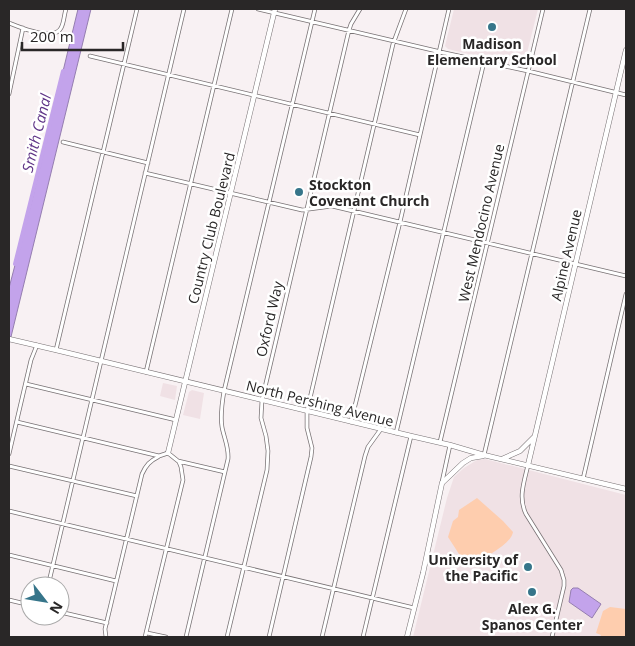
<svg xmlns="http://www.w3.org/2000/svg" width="635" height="646" font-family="'Open Sans',sans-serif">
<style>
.built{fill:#f0e1e5}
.green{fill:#fecdae}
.water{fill:#c3a3eb;stroke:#957eb0}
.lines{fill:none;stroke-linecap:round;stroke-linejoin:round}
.canal{stroke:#c3a3eb;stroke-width:4}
.street-casing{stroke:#787274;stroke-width:4.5}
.secondary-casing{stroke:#787274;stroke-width:5.5}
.street{stroke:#fff;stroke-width:3}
.secondary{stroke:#fff;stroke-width:4.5}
.poi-dot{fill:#36758a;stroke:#fff;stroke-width:2}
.labels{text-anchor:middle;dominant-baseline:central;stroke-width:5;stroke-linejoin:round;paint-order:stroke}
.poi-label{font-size:14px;font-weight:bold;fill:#292727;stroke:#fff}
.street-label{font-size:14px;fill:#292727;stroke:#fff}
.water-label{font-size:15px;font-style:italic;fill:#5f3487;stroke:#fff}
</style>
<rect width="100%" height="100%" fill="#f8f1f3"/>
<!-- built -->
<path class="built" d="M454 9H538L524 65 521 67 448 49 445 46Z
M163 383 177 386 175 400 160 396Z
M192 390 204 393 200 419 183 415 189 392Z
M485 459 626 495V637H413L447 498 454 477 464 468 477 460Z"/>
<!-- green -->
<path class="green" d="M477 498 503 521 513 532C511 545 484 557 474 564L459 554 448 537 453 521 458 517 459 510Z
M610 607 626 609V637H600L601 635 596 633 603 611Z"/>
<!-- water -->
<path class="water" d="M78 9H91L9 345V288L32 200Z
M573 588H578L601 604 592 618 569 602 571 590Z"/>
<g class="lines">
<!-- canal -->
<path class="canal" d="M15 264 63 71"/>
<!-- street casing -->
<g class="street-casing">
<path id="street" d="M258 9 445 53 528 71 626 95
M9 23C19 27 54 42 61 28 64 23 64 15 66 9
M90 56 420 135
M9 94 23 28
M63 142 148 163
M145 173 302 210 332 206 626 276
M56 350 137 9
M146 372 232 9
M26 384 176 420
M17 422 159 456 168 453 178 461 225 472
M351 422 400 222 449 9
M396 433 484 62
M440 442 543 9
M9 454 31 360 37 345
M484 455 590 9
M528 465C524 482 518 498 526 514L561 570 564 580V586L552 637
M9 466 137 496
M583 479 626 294
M442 482 450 445
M9 511 414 608
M9 555 116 581
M48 586 184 9
M9 600 30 605
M60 612 107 623
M147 633 166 637
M106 637 105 629 142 474C146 465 150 461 158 457
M145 637 183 480 181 467 179 462
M186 637 228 459C229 447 224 438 222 427 220 415 222 403 224 391L315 9
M227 637 267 470 268 451 266 436 261 418 262 400 349 30 351 24 360 9
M269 637 311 457 312 448 307 428V411L393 44 406 9
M322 637 365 456 368 447 381 429
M363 637 411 436"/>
</g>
<!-- secondary casing -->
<g class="secondary-casing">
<path id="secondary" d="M9 339 56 350 411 436 450 445 484 455 626 489
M168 453 275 9
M502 459 520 451 534 437
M528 465 626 50
M407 637 423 573 442 483 463 463 471 458 483 456"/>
</g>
<!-- street -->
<use href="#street" class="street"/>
<!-- secondary -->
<use href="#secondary" class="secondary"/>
</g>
<!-- markers -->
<g class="poi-dot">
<circle cx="492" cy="27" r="5"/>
<circle cx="299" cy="192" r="5"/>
<circle cx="528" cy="567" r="5"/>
<circle cx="532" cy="592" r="5"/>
</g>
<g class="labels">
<!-- poi labels -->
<g class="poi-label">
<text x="492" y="43">Madison<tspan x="492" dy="16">Elementary School</tspan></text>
<text x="309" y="184" text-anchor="start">Stockton<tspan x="309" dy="16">Covenant Church</tspan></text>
<text x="518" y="559" text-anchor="end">University of<tspan x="518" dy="16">the Pacific</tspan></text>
<text x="532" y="608">Alex G.<tspan x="532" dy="16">Spanos Center</tspan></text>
</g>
<!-- street labels -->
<g class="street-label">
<text transform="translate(481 223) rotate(-77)">West Mendocino Avenue</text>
<text transform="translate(211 228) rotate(-76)">Country Club Boulevard</text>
<text transform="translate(566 255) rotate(-77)">Alpine Avenue</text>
<text transform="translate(269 319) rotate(-77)">Oxford Way</text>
<text transform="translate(320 403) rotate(14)">North Pershing Avenue</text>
</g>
<!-- water labels -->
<g class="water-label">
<text transform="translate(36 133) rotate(-76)">Smith Canal</text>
</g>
</g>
<!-- border -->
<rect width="635" height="646" fill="none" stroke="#292727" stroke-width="20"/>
<!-- north arrow -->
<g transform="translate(45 601) rotate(121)"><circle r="24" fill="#ffffff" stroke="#a9a9a9"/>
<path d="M0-4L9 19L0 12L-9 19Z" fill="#36758a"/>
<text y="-8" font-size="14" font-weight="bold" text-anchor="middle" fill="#292727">N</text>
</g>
<!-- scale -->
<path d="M22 42v8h101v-8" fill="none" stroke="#292727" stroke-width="2.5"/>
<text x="30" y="42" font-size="15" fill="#292727" stroke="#ffffff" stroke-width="4" paint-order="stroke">200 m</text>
</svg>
